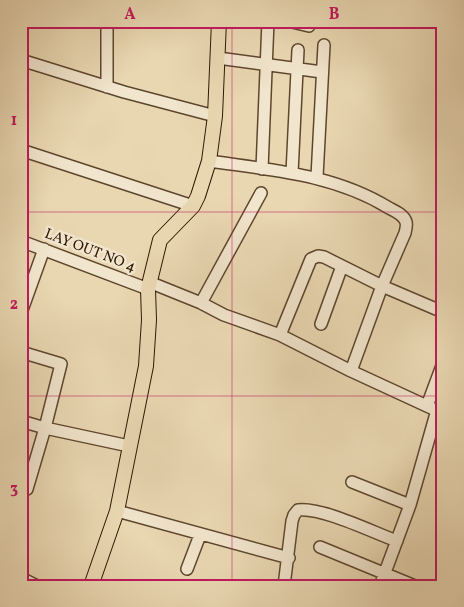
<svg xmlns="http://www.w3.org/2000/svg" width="464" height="607" font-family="Vollkorn,serif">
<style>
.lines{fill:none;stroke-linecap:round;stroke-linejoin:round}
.minor-casing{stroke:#5e462d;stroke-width:14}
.major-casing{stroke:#301601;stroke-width:16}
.minor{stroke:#f1e5cd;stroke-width:11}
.major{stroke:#e9d7b2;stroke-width:14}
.grid{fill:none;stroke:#c2185b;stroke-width:1;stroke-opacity:0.55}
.labels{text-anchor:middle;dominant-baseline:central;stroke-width:5;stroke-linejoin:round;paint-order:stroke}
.street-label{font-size:15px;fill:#301601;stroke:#f1e5cd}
.neatline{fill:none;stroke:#c2185b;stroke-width:2}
.grid-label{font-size:16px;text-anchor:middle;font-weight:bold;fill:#c2185b}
</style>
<rect width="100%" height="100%" fill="#e9d7b2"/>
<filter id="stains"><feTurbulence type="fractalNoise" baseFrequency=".004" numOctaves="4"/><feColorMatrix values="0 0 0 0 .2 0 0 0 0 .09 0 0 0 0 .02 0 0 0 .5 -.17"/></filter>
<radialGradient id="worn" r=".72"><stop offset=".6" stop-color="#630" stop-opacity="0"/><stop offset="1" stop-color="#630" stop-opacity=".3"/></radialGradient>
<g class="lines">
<!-- minor casing -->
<g class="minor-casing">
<path id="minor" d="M107 21V87
M288 21 309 26
M218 58 322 72
M21 60 124 92 215 116
M21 150 193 206
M262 169 268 21
M292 173 298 50
M317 177 324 45
M21 241 148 289
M149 282 201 303 224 315 280 335 351 371 382 286 405 233C406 229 407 225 406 222 404 215 395 211 389 208 334 174 271 170 209 161
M201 303 261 193
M21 313 44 249
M321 324 342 266
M280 335 311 259 318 256 324 257 382 286 443 312
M21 352 61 364 45 428 21 421
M351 371 442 413
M427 406 443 363
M352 482 410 505
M21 490 27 489 45 428 129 446
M117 511 289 558
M320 547 415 586
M187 569 200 535
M21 578 37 586
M284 586 292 521 294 515 298 510C322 507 372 532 397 541
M380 586 410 505 437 410"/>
</g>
<!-- major casing -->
<g class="major-casing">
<path id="major" d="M91 586 117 511 146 366 149 320 148 289 160 240 193 206 198 196 209 161 215 116 219 21"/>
</g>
<!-- minor -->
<use href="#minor" class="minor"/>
<!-- major -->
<use href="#major" class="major"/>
</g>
<!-- grid -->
<path class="grid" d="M232 21V586M21 212H443M21 396H443"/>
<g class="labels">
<!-- street labels -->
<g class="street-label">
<text transform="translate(90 251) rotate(21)">LAY OUT NO 4</text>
</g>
</g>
<!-- margin -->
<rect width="464" height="607" fill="none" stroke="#e9d7b2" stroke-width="55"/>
<rect x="28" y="28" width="408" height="552" class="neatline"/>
<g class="grid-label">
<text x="130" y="19">A</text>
<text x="334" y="19">B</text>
<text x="14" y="125">1</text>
<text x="14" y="309">2</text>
<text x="14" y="493">3</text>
</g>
<rect width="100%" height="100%" filter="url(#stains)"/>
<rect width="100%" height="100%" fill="url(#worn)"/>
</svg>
